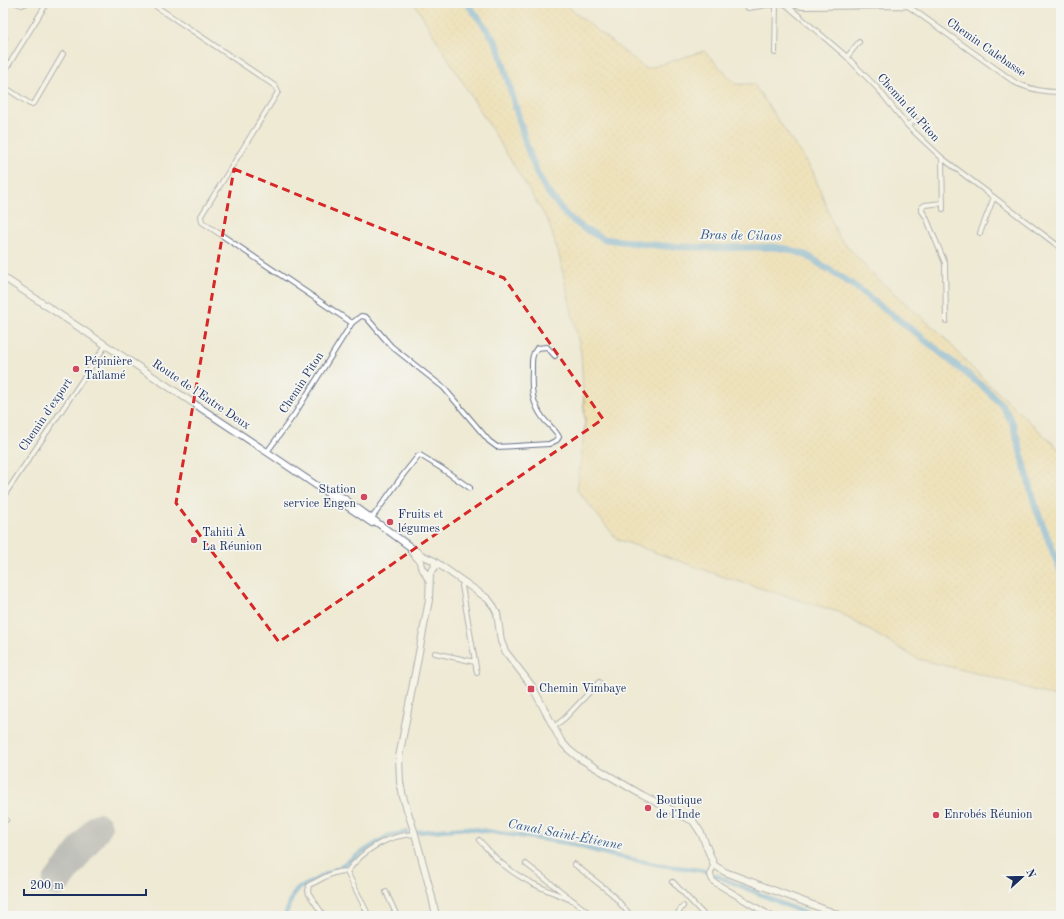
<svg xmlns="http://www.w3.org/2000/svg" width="1064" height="919" font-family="'Old Standard TT',serif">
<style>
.sand{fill:url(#sand-dots);stroke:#84847e}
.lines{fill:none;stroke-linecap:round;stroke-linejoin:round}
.canal{stroke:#5ea5d4;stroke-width:4.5}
.river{stroke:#5ea5d4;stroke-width:7}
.runway{stroke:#848c99;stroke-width:28}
.minor-casing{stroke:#657087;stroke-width:6}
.tertiary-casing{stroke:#657087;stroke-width:7}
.secondary-casing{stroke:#657087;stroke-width:8}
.minor{stroke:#fff;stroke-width:4}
.tertiary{stroke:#fff;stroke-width:5}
.secondary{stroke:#fff;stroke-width:6}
.marked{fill:none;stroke:#d62828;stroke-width:3;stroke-dasharray:8 5;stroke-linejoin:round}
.poi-dot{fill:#d1495b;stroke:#f6f6f2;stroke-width:1.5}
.labels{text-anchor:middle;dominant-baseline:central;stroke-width:3.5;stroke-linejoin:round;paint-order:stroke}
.street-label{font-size:12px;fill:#1b2f5e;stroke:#f6f6f2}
.poi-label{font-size:12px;fill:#1b2f5e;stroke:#f6f6f2;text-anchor:start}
.water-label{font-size:13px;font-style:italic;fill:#325887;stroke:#f6f6f2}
</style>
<defs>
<pattern id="sand-dots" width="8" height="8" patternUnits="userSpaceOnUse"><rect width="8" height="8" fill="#eeda9e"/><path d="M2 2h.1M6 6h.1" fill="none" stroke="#ccbb8a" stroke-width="1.8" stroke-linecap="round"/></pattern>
</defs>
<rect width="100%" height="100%" fill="#f6f6f2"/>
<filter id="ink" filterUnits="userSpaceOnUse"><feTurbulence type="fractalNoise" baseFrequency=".025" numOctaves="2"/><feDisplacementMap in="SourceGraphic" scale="8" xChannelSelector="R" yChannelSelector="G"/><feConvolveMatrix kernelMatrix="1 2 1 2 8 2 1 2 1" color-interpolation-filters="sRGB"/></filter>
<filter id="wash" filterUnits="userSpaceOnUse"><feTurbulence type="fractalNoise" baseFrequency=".012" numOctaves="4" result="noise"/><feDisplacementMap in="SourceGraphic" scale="16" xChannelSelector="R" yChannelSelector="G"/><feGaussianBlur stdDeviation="0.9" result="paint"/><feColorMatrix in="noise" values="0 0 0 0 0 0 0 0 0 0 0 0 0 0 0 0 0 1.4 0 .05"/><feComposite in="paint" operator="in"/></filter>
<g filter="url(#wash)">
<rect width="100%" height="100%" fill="#eeead4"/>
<!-- sand -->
<path class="sand" d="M414 3H563L646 69 704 51 736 84H754L813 172 838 236 873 275 941 334 974 370 1061 451V702L1052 696 995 678 918 659 838 612 727 578 617 539 577 490 585 425 581 353 559 255 548 221Z"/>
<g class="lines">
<!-- canal -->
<path class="canal" d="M418 832 466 828 567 843 615 856 660 865 699 870 708 872
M341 866 388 836 407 832
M715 875 811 916
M285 916 293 895 298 889 336 869"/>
<!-- river -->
<path class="river" d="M467 3 494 39 499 49 527 147 537 173 547 191 566 215 583 228 604 239 663 246 712 248 773 247 787 249 806 255 853 285 920 336 987 390 1002 405 1013 424 1036 508 1061 572"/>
<!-- runway -->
<path class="runway" d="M56 883 98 827"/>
</g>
</g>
<g filter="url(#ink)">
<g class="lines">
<!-- minor casing -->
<g class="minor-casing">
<path id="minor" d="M16 3 22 5 27 3
M151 3 275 86 278 92 201 216 202 222 352 323
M784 3 847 57 879 90 907 125 942 158 1061 248
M748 8 779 3 802 7 908 6 1016 83C1032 90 1044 92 1061 92
M3 34 5 38 3 43
M775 53 776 4
M847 57 859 42
M3 74 47 3
M3 86 30 104H32L35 102 63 54
M907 125 914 121 925 123
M942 158 943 209
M943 203 925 205 922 207V211L926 217 945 263 946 321
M980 233 994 197
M267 452 294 415 352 323 361 316 366 317 391 346 444 388 489 441 497 447 549 444 557 440 559 437C555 429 548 425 543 418 532 403 531 389 532 371 532 362 531 355 537 348L547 347 555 356
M3 497 106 345
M372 518 403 475 418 456 420 455 441 468 470 488
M464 582 462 586 477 673
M435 653 475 662
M554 727 565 718 599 682
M3 822 6 820
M479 840C487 848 495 859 505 866 526 883 549 891 574 901
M526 864 593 916
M574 864 612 894 631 916
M347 872C363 850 387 835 415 834
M347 872 369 916
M673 882 705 916
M386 892 397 916
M469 914 472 916
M324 916 309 894 308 891 309 885C319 881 337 868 347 872
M676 916 683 906"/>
</g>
<!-- tertiary casing -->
<g class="tertiary-casing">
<path id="tertiary" d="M714 865C710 872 709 876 714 882L771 916"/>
</g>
<!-- secondary casing -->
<g class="secondary-casing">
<path id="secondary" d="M3 277 267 452 372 523
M326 492 342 497 420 554C426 558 431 558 437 563L488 599 494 607 497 613 501 641 505 651 532 686 561 741 568 749 579 758 642 795 693 821 701 833 714 865 725 872 842 916
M411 551 420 561 421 567 424 571 429 581
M434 561 435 567 430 573 429 600 399 757 400 782 403 797 415 834 432 897 436 916"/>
</g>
<!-- minor -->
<use href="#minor" class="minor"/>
<!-- tertiary -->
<use href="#tertiary" class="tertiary"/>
<!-- secondary -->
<use href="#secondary" class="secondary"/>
</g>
</g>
<!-- marked area -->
<path d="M0 0H1064V919H0ZM234 169 504 278 603 419 279 642 176 503Z" fill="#eeead4" fill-opacity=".55" fill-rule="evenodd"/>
<path class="marked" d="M234 169 504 278 603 419 279 642 176 503Z"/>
<!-- markers -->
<g class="poi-dot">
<circle cx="76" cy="369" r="4"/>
<circle cx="364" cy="497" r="4"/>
<circle cx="390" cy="522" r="4"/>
<circle cx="194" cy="540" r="4"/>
<rect x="527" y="685" width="8" height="8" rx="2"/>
<circle cx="648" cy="808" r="4"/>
<circle cx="936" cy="815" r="4"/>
</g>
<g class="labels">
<!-- street labels -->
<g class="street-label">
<text transform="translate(986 48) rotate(35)">Chemin Calebasse</text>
<text transform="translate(908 108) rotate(48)">Chemin du Piton</text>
<text transform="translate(302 383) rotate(-57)">Chemin Piton</text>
<text transform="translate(201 395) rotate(34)">Route de l'Entre Deux</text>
<text transform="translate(46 415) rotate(-56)">Chemin d'export</text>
</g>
<!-- poi labels -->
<g class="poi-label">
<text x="84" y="362">Pépinière<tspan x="84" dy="14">Taïlamé</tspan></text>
<text x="356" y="490" text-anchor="end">Station<tspan x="356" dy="14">service Engen</tspan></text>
<text x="398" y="515">Fruits et<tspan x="398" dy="14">légumes</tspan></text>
<text x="202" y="533">Tahiti À<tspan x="202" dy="14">La Réunion</tspan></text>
<text x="539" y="689">Chemin Vimbaye</text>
<text x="656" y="801">Boutique<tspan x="656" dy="14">de l'Inde</tspan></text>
<text x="944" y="815">Enrobés Réunion</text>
</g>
<!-- water labels -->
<g class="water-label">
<text transform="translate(741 236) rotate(1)">Bras de Cilaos</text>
<text transform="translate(565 835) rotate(11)">Canal Saint-Étienne</text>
</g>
</g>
<!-- margin -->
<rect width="1064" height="919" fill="none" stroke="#f6f6f2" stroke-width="16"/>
<!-- north arrow -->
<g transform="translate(1022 877) rotate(68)" stroke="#f6f6f2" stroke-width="3" paint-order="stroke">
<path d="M0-3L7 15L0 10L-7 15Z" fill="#1b2f5e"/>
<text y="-6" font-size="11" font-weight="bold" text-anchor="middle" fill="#1b2f5e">N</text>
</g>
<!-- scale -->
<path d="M24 889v6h122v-6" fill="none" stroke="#1b2f5e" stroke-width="2"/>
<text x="30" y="889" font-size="12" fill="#1b2f5e" stroke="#f6f6f2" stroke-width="3" paint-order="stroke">200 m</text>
</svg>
